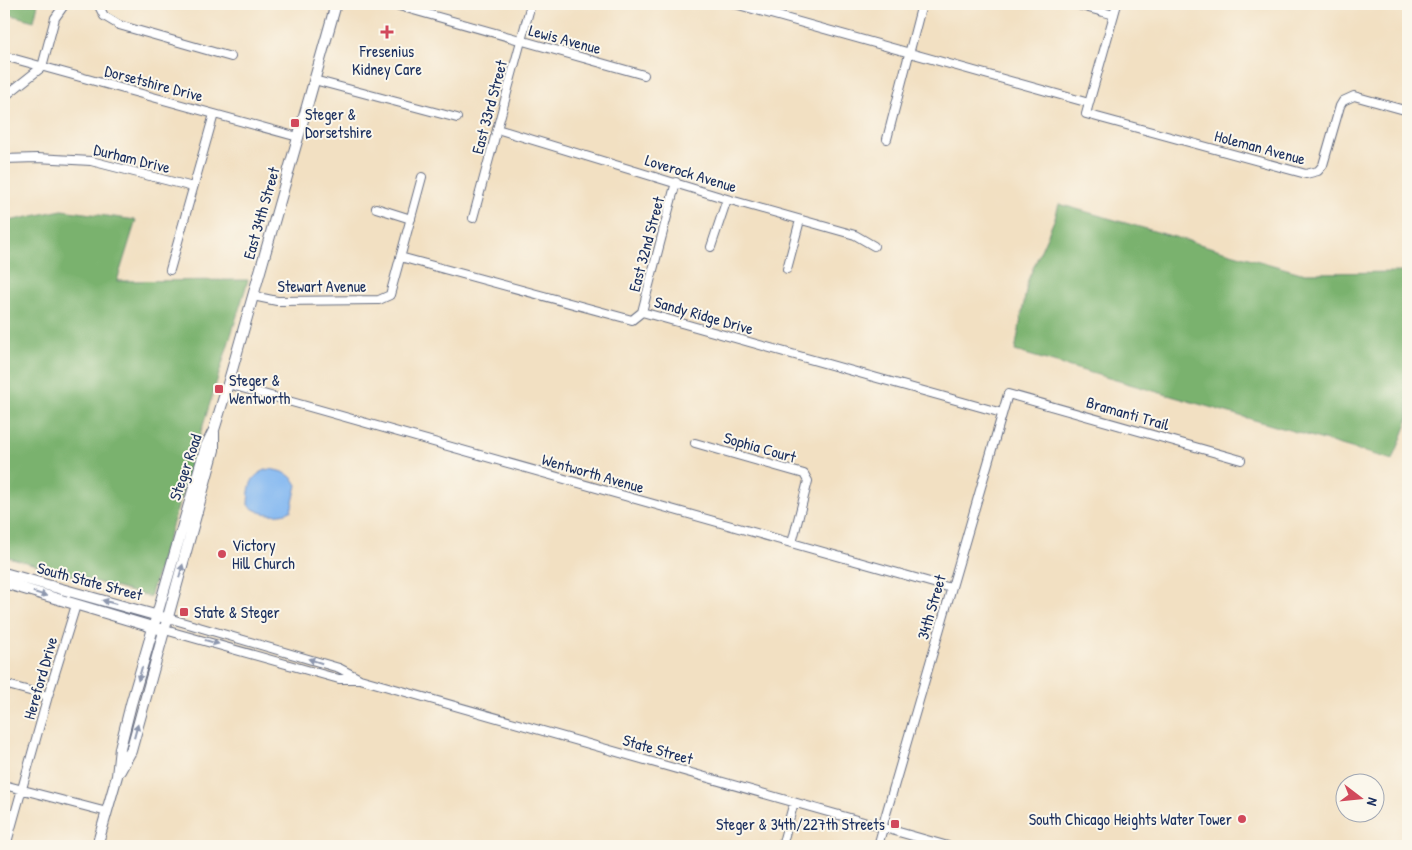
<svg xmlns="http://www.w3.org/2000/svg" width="1412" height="850" font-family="'Patrick Hand',sans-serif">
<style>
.forest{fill:#7ab26e;stroke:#4a7066}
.water{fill:#82b7f1;stroke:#4e73a8}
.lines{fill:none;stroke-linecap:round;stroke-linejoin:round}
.street-casing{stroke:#666d81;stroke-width:10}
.secondary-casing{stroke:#666d81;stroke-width:12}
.street{stroke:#fff;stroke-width:8}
.secondary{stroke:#fff;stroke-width:10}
.oneway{fill:#8d97ae}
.poi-dot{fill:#d1495b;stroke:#fbf7ec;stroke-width:2}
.labels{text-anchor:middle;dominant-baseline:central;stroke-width:4;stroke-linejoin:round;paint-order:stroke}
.street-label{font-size:16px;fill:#1b2f5e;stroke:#fbf7ec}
.poi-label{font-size:16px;fill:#1b2f5e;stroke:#fbf7ec;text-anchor:start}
</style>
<rect width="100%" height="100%" fill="#fbf7ec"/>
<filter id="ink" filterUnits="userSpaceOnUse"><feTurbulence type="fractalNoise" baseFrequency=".02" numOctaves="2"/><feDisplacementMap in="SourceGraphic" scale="10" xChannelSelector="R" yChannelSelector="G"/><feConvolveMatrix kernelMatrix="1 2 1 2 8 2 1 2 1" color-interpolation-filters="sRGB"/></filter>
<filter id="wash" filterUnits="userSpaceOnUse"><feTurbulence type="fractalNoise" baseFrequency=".0096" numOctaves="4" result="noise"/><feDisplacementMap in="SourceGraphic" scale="20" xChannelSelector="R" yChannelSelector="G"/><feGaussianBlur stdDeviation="1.12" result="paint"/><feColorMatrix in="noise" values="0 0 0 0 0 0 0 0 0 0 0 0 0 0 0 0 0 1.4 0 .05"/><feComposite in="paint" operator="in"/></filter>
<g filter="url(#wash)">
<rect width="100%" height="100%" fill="#f2e0c2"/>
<!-- forest -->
<path class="forest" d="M4 4H38L34 21 4 13Z
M1059 204 1301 273 1408 272V421L1393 460 1015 351 1028 280 1055 218Z
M62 210 136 220 117 281 248 280 150 597 4 556V222Z"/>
<!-- water -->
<path class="water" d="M269 469C281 471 291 473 297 485L291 511C278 517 259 515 248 505 249 487 249 475 269 469Z"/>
</g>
<g filter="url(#ink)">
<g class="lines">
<!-- street casing -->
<g class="street-casing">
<path id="street" d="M98 4 104 16 119 25 231 57
M392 4 644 75
M735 4 1089 103
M1074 4 1114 15
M1117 4 1086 114 1306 174 1318 171 1323 165 1340 106 1343 101 1354 96 1408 111
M4 56 298 137
M314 80 457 118
M4 97 42 67 55 18 65 4
M497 129 727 199 855 235 874 246
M887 139 922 4
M4 159 37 158 91 161 193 187
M376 208 411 219
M473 218 531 4
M711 247 727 199
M400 257 632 320 642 312 1002 413
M787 269 800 220
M170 270 214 114
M253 296 277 301 379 300 390 295 422 177
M642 312 676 182
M228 384 951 588
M695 443 804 474 808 481 792 543
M168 618 339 668 360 679 948 846
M165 630 339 679H358
M4 684 48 696
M4 785 107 812
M882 828 1008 394 1241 460
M6 846 48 696 76 605
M782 846 794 802
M878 846 883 828"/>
</g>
<!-- secondary casing -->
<g class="secondary-casing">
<path id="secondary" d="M4 573 162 617
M4 583 159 629
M120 771 131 751 214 450V432
M97 846 117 776 120 748 131 704 206 446 214 430 228 384 336 4"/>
</g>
<!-- street -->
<use href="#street" class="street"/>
<!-- secondary -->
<use href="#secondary" class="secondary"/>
</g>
<!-- one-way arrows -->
<defs><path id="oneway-solid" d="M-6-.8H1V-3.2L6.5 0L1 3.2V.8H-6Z" transform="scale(1.25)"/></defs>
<g class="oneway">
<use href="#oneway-solid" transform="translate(181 571) rotate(-75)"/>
<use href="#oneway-solid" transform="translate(40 594) rotate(17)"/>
<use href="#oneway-solid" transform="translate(109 602) rotate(-165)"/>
<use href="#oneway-solid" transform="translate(212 642) rotate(16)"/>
<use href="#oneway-solid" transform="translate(315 661) rotate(-163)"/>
<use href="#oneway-solid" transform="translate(140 674) rotate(106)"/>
<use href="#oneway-solid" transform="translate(136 731) rotate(-75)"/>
</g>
</g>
<!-- markers -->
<g class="poi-dot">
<path d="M384.5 24.5h5v5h5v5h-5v5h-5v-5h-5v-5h5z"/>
<rect x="290" y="118" width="10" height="10" rx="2.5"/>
<rect x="214" y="384" width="10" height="10" rx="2.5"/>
<circle cx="222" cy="554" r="5"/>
<rect x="179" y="607" width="10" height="10" rx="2.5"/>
<circle cx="1242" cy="819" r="5"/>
<rect x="890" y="819" width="10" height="10" rx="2.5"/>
</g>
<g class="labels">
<!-- street labels -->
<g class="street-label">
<text transform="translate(565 39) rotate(15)">Lewis Avenue</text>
<text transform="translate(154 83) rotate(15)">Dorsetshire Drive</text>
<text transform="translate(489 107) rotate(-75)">East 33rd Street</text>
<text transform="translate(1260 147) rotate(15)">Holeman Avenue</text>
<text transform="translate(132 158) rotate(14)">Durham Drive</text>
<text transform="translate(691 173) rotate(17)">Loverock Avenue</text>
<text transform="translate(261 213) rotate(-74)">East 34th Street</text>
<text transform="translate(646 244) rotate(-75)">East 32nd Street</text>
<text x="322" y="286">Stewart Avenue</text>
<text transform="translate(704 315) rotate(16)">Sandy Ridge Drive</text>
<text transform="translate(1128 413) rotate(16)">Bramanti Trail</text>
<text transform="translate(760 447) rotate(16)">Sophia Court</text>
<text transform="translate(185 467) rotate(-71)">Steger Road</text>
<text transform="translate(593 473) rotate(16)">Wentworth Avenue</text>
<text transform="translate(90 581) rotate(15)">South State Street</text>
<text transform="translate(931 607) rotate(-74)">34th Street</text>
<text transform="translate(40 678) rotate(-74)">Hereford Drive</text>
<text transform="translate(658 749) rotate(16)">State Street</text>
</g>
<!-- poi labels -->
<g class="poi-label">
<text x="387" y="51" text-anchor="middle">Fresenius<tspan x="387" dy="18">Kidney Care</tspan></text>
<text x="305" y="114">Steger &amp;<tspan x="305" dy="18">Dorsetshire</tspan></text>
<text x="229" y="380">Steger &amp;<tspan x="229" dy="18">Wentworth</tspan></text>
<text x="232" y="545">Victory<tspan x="232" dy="18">Hill Church</tspan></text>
<text x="194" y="612">State &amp; Steger</text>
<text x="1232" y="819" text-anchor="end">South Chicago Heights Water Tower</text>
<text x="885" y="824" text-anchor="end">Steger &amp; 34th/227th Streets</text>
</g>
</g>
<!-- margin -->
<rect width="1412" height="850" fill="none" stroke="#fbf7ec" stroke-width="20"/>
<!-- north arrow -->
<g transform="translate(1360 798) rotate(106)"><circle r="24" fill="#fbf7ec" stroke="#a1a7b3"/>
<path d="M0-4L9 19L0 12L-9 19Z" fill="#d1495b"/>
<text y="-8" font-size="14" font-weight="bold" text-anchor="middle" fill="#1b2f5e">N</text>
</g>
</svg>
